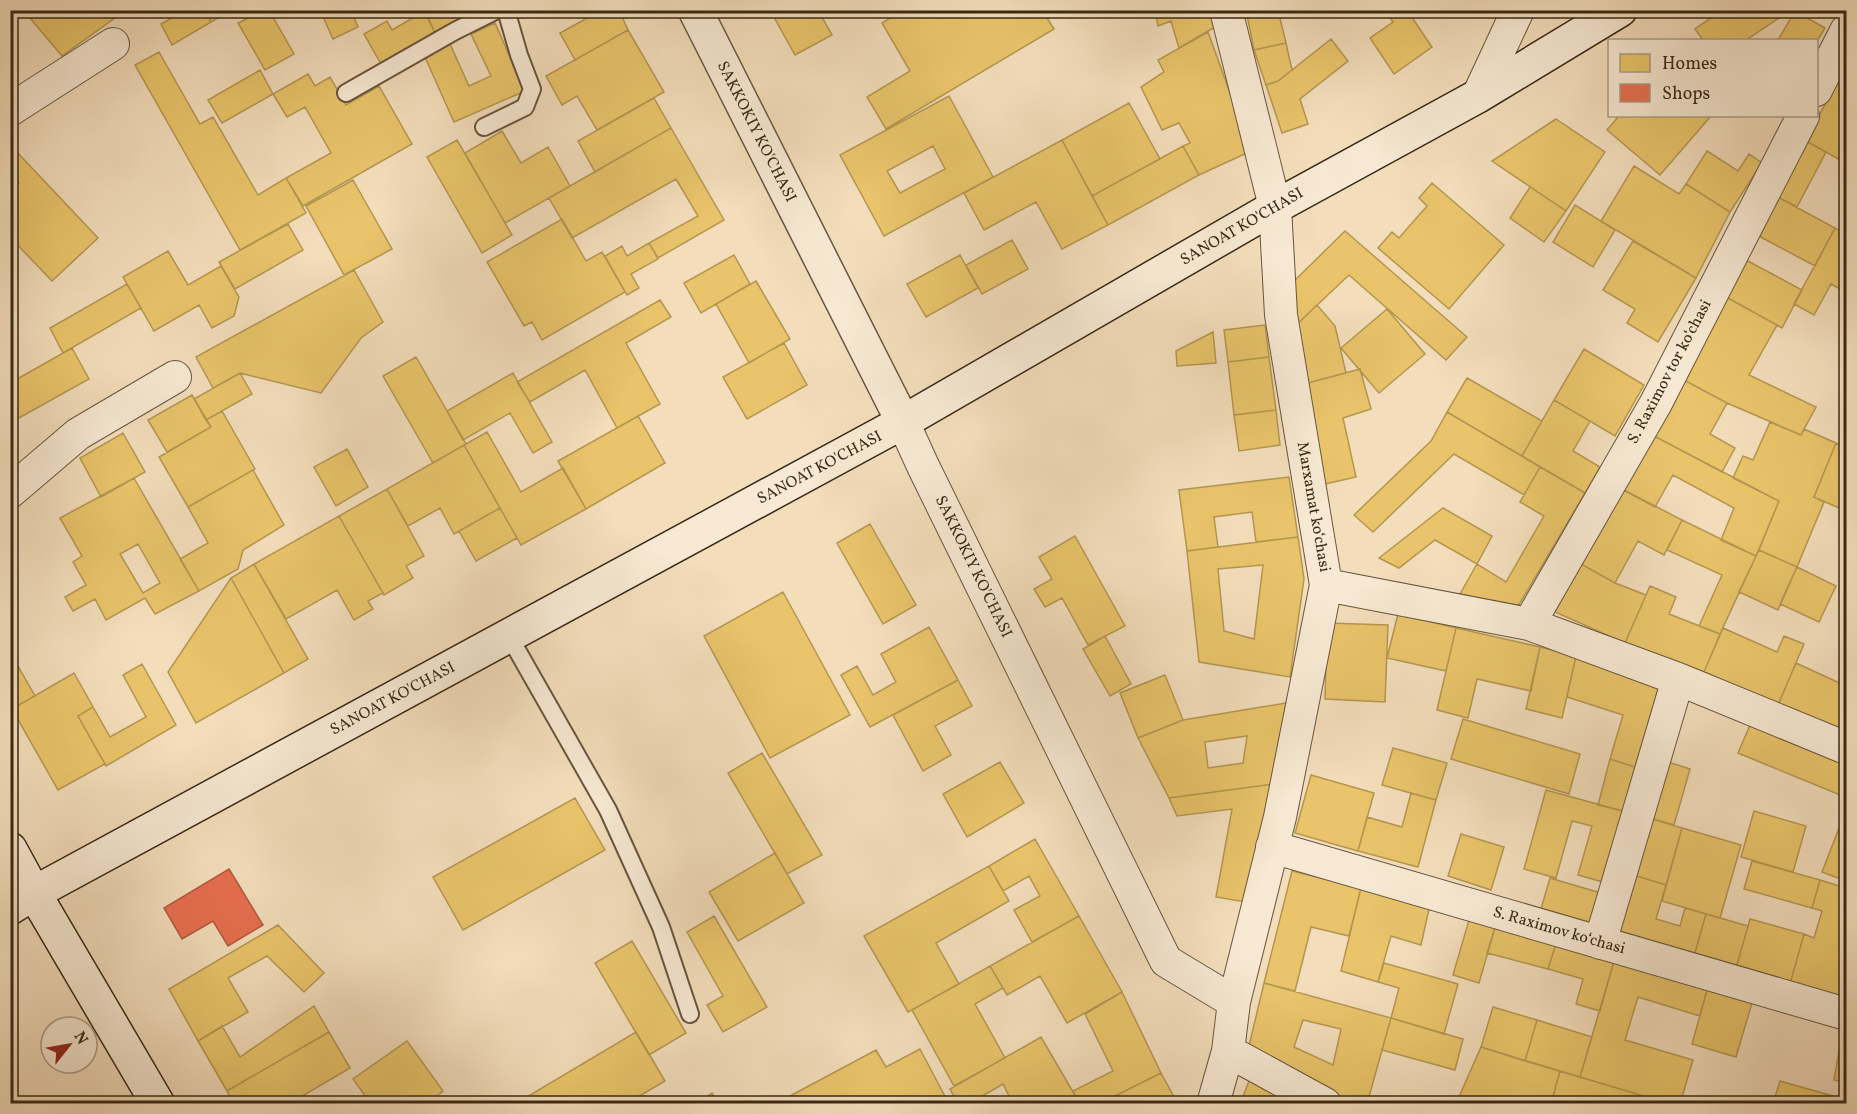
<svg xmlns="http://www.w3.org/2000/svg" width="1857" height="1114" font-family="Vollkorn,serif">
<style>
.homes{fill:#e9c46a;stroke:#b49650;stroke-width:1.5;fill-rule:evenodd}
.shops{fill:#e76f51;stroke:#b35a3f;stroke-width:1.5}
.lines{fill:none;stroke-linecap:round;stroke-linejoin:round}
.service-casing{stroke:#68563e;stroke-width:20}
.minor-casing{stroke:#68563e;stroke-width:34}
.tertiary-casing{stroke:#68563e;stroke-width:36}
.secondary-casing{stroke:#392915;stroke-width:36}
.service{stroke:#f7e9d3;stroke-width:16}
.minor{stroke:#f7e9d3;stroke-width:32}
.tertiary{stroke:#f7e9d3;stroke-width:33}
.secondary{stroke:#f7e9d3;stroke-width:33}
.labels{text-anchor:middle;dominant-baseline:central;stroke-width:6;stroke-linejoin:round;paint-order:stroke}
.street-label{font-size:16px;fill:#392915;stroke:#f7e9d3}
</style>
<rect width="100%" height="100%" fill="#f3ddbb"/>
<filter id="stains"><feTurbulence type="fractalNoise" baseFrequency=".00333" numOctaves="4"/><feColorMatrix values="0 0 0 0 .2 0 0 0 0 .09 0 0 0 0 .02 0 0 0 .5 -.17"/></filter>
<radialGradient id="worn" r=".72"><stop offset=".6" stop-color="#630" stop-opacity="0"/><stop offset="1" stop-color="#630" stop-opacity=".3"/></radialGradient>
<!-- homes -->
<path class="homes" d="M23 10H126L62 56Z
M185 10H205L211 22 172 45 161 24Z
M205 10H232L211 22Z
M246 10H285L273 17 294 54 265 70 238 23 250 17Z
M320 10H351L358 27 333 39Z
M424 10H482L435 33Z
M588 10H619L628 30 575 60 560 33 591 16Z
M770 10H818L832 35 795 55Z
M903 10H1042L1054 29 886 129 867 97 910 71 882 23Z
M1155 10H1212L1215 27 1179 48 1171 21 1158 26Z
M1246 10H1278L1286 43 1254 50Z
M1368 10H1381L1373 16Z
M1385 10H1407L1432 47 1394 74 1370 38 1393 22Z
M1722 10H1791L1746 40H1703L1695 29Z
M425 11 435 33 381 64 364 34 387 21 392 30Z
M1795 11 1825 28 1816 43V40H1778Z
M495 23 525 91 454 122 424 55 450 44 469 86 491 76 471 34Z
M628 30 664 92 597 130 577 96 562 105 546 76Z
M1208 32 1251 151 1199 175 1183 146 1190 143 1179 123 1162 130 1141 87 1164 72 1158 60Z
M1331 39 1348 61 1300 99 1308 124 1282 133 1266 85 1278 81Z
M1286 43 1292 70 1278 81 1266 85 1254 50Z
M159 52 200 124 213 117 258 195 286 178 306 213 240 250 135 65Z
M1846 63V86L1837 81Z
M260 70 273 94 222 123 208 100Z
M308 74 315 86 330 77 346 105 379 86 412 144 303 206 286 178 331 153 305 107 287 117 273 94Z
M1837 81 1846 86V153L1842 161 1806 141Z
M949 96 993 177 884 236 840 155ZM933 146 945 169 900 193 887 171Z
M654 98 671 128 595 172 578 141Z
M1129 103 1160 159 1092 196 1062 140Z
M1619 116H1711L1660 175 1607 130Z
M1556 119 1605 152 1566 211 1492 161Z
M671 128 724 220 658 258 649 243 698 216 676 179 572 238 549 198Z
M502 131 521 163 548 147 570 186 505 223 465 153Z
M457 140 512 235 482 253 427 157Z
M1062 140 1108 225 1062 249 1036 202 984 230 964 193Z
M1806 141 1826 152 1797 207 1776 196Z
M1183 146 1199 175 1108 225 1092 196Z
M15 150 98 238 52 281 10 237V191L19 183 10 174V155Z
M1707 151 1738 171 1749 154 1762 163 1730 212 1686 184Z
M1634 166 1679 194 1686 184 1730 212 1696 278 1601 221Z
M10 174 19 183 10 191Z
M353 180 392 249 344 275 306 206Z
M1432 183 1504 245 1449 309 1378 248 1392 232 1399 238 1427 206 1419 198Z
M1530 187 1566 211 1544 242 1510 218Z
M1776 196 1835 228 1815 266 1755 234Z
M1575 205 1615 230 1593 267 1553 242Z
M1846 218V234L1840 230Z
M562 219 586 261 602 252 625 292 542 340 532 322 524 326 487 262Z
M288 224 303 250 235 289 219 262Z
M1835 228 1846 234V292L1831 284 1814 315 1794 304Z
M1345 231 1467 337 1446 360 1349 275 1293 328 1286 289Z
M1012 240 1028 269 982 294 966 265Z
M1633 241 1696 278 1658 342 1627 323 1635 309 1603 290Z
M649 243 658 259 631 274 639 288 627 295 605 256 622 246 627 256Z
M168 251 188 285 221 266 239 297 234 316 212 328 199 305 154 331 123 277Z
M734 255 750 284 701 313 684 283Z
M960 255 978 288 926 317 907 284Z
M1746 260 1802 290 1782 328 1726 297Z
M354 270 383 322 361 338 321 393 240 373 213 388 196 357Z
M756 281 790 339 749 363 716 304Z
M127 284 141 308 63 353 50 328Z
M1726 297 1777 325 1749 375 1816 407 1801 435 1727 403 1682 379Z
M660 300 671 317 626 343 660 404 617 428 585 370 530 402 517 382Z
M1317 305 1335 326 1346 373 1304 384 1293 328Z
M1387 309 1425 354 1379 393 1341 348Z
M1265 325 1269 357 1228 362 1224 330Z
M1213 332 1216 363 1177 366 1176 351Z
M784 343 807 385 747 419 723 377Z
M72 348 89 379 10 423V383Z
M1584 349 1644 385 1615 436 1554 400Z
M416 357 466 444 433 463 383 376Z
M1269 357 1276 410 1234 415 1228 362Z
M1360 369 1371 409 1343 418 1356 477 1325 484 1304 384Z
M240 373 252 394 206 420 194 399Z
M513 373 552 442 533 453 510 413 463 440 447 411Z
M1467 378 1542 421 1522 456 1447 412Z
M1682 379 1727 403 1710 434 1735 448 1722 472 1652 435Z
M192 395 211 427 167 452 148 420Z
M1554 400 1590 421 1573 451 1600 467 1585 493 1522 456Z
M1276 410 1280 445 1239 451 1234 415Z
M222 411 255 469 188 507 159 457 211 427 206 420Z
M1447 412 1540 467 1524 495 1454 454 1373 532 1354 515 1431 441Z
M638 416 665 463 586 509 558 461Z
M1770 422 1801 435 1804 429 1836 443 1814 497 1824 502 1797 567 1759 550 1779 501 1733 478 1743 456 1753 460Z
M487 432 521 492 563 468 586 509 521 545 464 445Z
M123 433 145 472 101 497 80 458Z
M1652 435 1779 501 1756 556 1721 540 1734 508 1673 475 1655 507 1623 490Z
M1836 443 1846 448V511L1814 497Z
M464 445 500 508 454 534 440 508 408 526 387 489Z
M347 449 368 487 336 506 314 467Z
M1540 467 1585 493 1517 608 1460 594 1477 564 1506 582 1544 516 1520 502Z
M253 470 284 525 243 550 238 569 199 591 180 559 208 543 188 507Z
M1289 477 1298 537 1256 542 1252 512 1214 517 1218 547 1187 551 1179 490Z
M134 478 199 591 155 614 145 598 106 620 95 599 73 611 65 597 86 585 73 562 82 556 60 518ZM138 544 160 583 143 593 120 554Z
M1620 488 1682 520 1664 555 1638 541 1615 583 1581 564Z
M387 489 424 556 406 566 413 578 384 595 339 516Z
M500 508 517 538 476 561 459 531Z
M1443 508 1492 536 1477 564 1435 540 1399 568 1379 558Z
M339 516 383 593 368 601 373 609 354 620 337 590 286 619 254 564Z
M1682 520 1756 556 1720 634 1699 626 1722 575 1667 550Z
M870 524 916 605 883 624 837 543Z
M1075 536 1125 626 1088 645 1062 598 1045 607 1034 589 1052 579 1039 557Z
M1298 537 1304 579 1290 677 1199 662 1187 551ZM1263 565 1254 639 1224 631 1218 569Z
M1759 550 1797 567 1778 610 1739 592Z
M10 560 16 570 10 573Z
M254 564 308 659 284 673 231 578Z
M1581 564 1615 583 1646 595 1625 643 1555 612Z
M1797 567 1836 586 1819 622 1780 604Z
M231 578 284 673 196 723 168 672Z
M1650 586 1676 597 1669 614 1720 634 1704 672 1625 643Z
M783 592 850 715 770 758 704 636Z
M1398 614 1456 628 1446 671 1387 658Z
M1327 623 1388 625 1385 702 1325 699Z
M929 627 958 680 870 727 841 675 857 666 873 695 896 682 881 654Z
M1456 628 1540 647 1531 691 1477 679 1468 718 1437 710Z
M1723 628 1777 652 1784 636 1804 644 1778 705 1704 672Z
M1105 636 1131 684 1110 696 1083 649Z
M1540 647 1576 656 1562 718 1526 709Z
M10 652 35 696 10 710Z
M1576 656 1660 683 1635 767 1610 759 1623 715 1567 697Z
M1796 663 1846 686V735L1778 705Z
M142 664 176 725 106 766 78 716 93 707 110 737 146 717 123 675Z
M74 673 93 707 78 716 105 764 58 790 12 709Z
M1165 675 1183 720 1138 738 1120 693Z
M958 680 972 706 935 726 951 755 923 771 893 715Z
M1286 703 1273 784 1169 798 1138 738 1183 720ZM1247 736 1243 763 1208 768 1205 742Z
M1463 719 1580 754 1569 794 1451 759Z
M1750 725 1846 765V779L1840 795 1738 753Z
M1393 748 1447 763 1436 800 1382 785Z
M762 753 822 855 787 874 728 773Z
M1610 759 1635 767 1623 811 1598 805Z
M1662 760 1690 769 1674 825 1646 817Z
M1000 762 1024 803 967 837 943 794Z
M1311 775 1374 793 1358 851 1295 833Z
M1273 784 1251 903 1216 897 1232 809 1177 816 1169 798Z
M1546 790 1623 811 1603 882 1578 875 1592 826 1572 821 1556 878 1524 869Z
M1411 793 1436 800 1418 867 1358 851 1367 817 1402 827Z
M575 798 605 850 463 930 433 877Z
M1846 810V881L1822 872Z
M1754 811 1806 826 1793 872 1741 857Z
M1646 817 1682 828 1666 885 1630 874Z
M1682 828 1741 845 1720 918 1662 901Z
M1461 834 1504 847 1491 890 1448 876Z
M1035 839 1079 916 1032 942 1014 910 1040 896 1029 876 1003 891 989 866Z
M775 853 804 903 738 941 709 892Z
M1752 861 1820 880 1812 908 1744 889Z
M989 866 1009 901 936 943 959 984 908 1012 864 936Z
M1292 871 1361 888 1349 936 1311 927 1295 991 1264 983Z
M1630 874 1666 885 1656 919 1680 926 1685 908 1706 914 1694 956 1613 933Z
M1550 878 1601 893 1592 924 1541 909Z
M1820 880 1846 888V935L1841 952 1846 954V1000L1790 984 1804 934 1814 938 1822 911 1812 908Z
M1361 888 1429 909 1421 945 1391 936 1378 982 1341 971Z
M1706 914 1748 926 1736 968 1694 956Z
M714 916 767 1007 723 1032 707 1005 723 996 687 932Z
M1079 916 1122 992 1067 1023 1040 976 1007 995 990 966Z
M1750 919 1804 934 1790 984 1736 968Z
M1469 920 1495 928 1479 983 1453 975Z
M278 925 324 973 304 992 267 956 228 978 248 1012 198 1041 169 989Z
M1495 928 1556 944 1548 969 1487 953Z
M632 941 686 1033 649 1055 595 963Z
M1556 944 1614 961 1600 1011 1576 1004 1583 979 1548 969Z
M1614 961 1707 990 1700 1016 1638 997 1625 1040 1693 1060 1680 1104H1670L1580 1077Z
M1384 963 1458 984 1444 1034 1391 1018 1399 988 1378 982Z
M990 966 1003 988 975 1004 1005 1058 954 1086 912 1010Z
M1264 983 1391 1018 1367 1104H1348L1248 1050ZM1303 1020 1341 1029 1333 1065 1294 1047Z
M1707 990 1752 1003 1736 1057 1692 1044Z
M1122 992 1161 1073 1099 1104H1080L1073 1091 1113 1071 1085 1014Z
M314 1006 329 1032 227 1091 198 1041 222 1026 240 1057Z
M1493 1007 1537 1020 1525 1061 1481 1047Z
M1391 1018 1463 1039 1455 1070 1382 1050Z
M1537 1020 1592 1037 1580 1077 1525 1061Z
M1843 1029 1846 1030V1083L1834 1080Z
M329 1032 350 1068 289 1104H234L227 1091Z
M636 1032 665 1081 626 1104H521L520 1101Z
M1041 1037 1080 1104H1013L1003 1084 969 1104H958L950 1089Z
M407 1041 443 1091 426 1104H371L353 1079Z
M1481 1047 1560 1071 1551 1104H1511L1504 1101 1503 1104H1456Z
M920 1049 949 1104H775L876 1050 886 1067Z
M1560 1071 1670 1104H1551Z
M1161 1073 1178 1104H1099Z
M1251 1076 1279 1087 1273 1104H1240Z
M1780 1081 1833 1096 1831 1104H1773Z
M1279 1087 1311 1104H1273Z
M712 1093 719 1104H696Z"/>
<!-- shops -->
<path class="shops" d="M229 869 263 925 228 946 213 921 182 939 164 908Z"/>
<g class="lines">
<!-- service casing -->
<g class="service-casing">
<path id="service" d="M346 93 455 31 497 10
M484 127 525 107 532 89 519 55 506 10
M509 636 608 810 661 927 690 1014"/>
</g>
<!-- minor casing -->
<g class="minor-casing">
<path id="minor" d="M1226 10 1275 207 1281 315 1326 585 1280 817 1234 1002
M1816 90 1846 31
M1478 96 1518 10
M10 110 113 44
M903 422 923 466 1166 961 1234 1002 1228 1051 1213 1104
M10 492 78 434 175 377
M1326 585 1529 624 1678 679 1846 748
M1529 624 1656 403 1803 116
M1272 847 1846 1014
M1600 943 1678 679
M1228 1051 1325 1104"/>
</g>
<!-- tertiary casing -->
<g class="tertiary-casing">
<path id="tertiary" d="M695 10 903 422"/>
</g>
<!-- secondary casing -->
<g class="secondary-casing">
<path id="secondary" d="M10 849 34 893 158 1104
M10 908 34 893 903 422 1275 207 1478 96 1620 10"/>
</g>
<!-- service -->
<use href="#service" class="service"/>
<!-- minor -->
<use href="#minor" class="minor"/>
<!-- tertiary -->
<use href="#tertiary" class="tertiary"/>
<!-- secondary -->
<use href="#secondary" class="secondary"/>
</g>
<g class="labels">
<!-- street labels -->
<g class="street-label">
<text transform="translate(756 132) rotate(63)">SAKKOKIY KO'CHASI</text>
<text transform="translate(1242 227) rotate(-30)">SANOAT KO'CHASI</text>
<text transform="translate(1670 372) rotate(-62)">S. Raximov tor koʻchasi</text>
<text transform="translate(820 468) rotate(-28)">SANOAT KO'CHASI</text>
<text transform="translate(1313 507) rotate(80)">Marxamat koʻchasi</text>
<text transform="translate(973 567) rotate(64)">SAKKOKIY KO'CHASI</text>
<text transform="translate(393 699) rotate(-28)">SANOAT KO'CHASI</text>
<text transform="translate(1559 931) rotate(16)">S. Raximov koʻchasi</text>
</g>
</g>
<!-- margin -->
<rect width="1857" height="1114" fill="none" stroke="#f3ddbb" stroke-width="36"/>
<rect x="12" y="12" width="1833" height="1090" fill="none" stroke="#392915" stroke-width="3"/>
<rect x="18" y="18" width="1821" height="1078" fill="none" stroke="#392915" stroke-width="1.5"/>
<!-- legend -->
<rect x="1608" y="39" width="210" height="78" fill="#f7e9d3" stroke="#ab9c87" stroke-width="1.5"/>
<rect x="1620" y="54" width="30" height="18" fill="#e9c46a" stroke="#ab9c87" stroke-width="1.5"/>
<text x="1662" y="69" font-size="18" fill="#392915">Homes</text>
<rect x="1620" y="84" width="30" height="18" fill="#e76f51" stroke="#ab9c87" stroke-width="1.5"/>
<text x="1662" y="99" font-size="18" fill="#392915">Shops</text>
<!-- north arrow -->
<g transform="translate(69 1045) rotate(59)"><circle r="28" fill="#f7e9d3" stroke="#ab9c87" stroke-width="1.5"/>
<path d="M0-4.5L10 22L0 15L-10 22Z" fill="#8f2418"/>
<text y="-9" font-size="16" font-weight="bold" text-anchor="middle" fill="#392915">N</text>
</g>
<rect width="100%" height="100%" filter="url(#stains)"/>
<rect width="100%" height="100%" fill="url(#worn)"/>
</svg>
